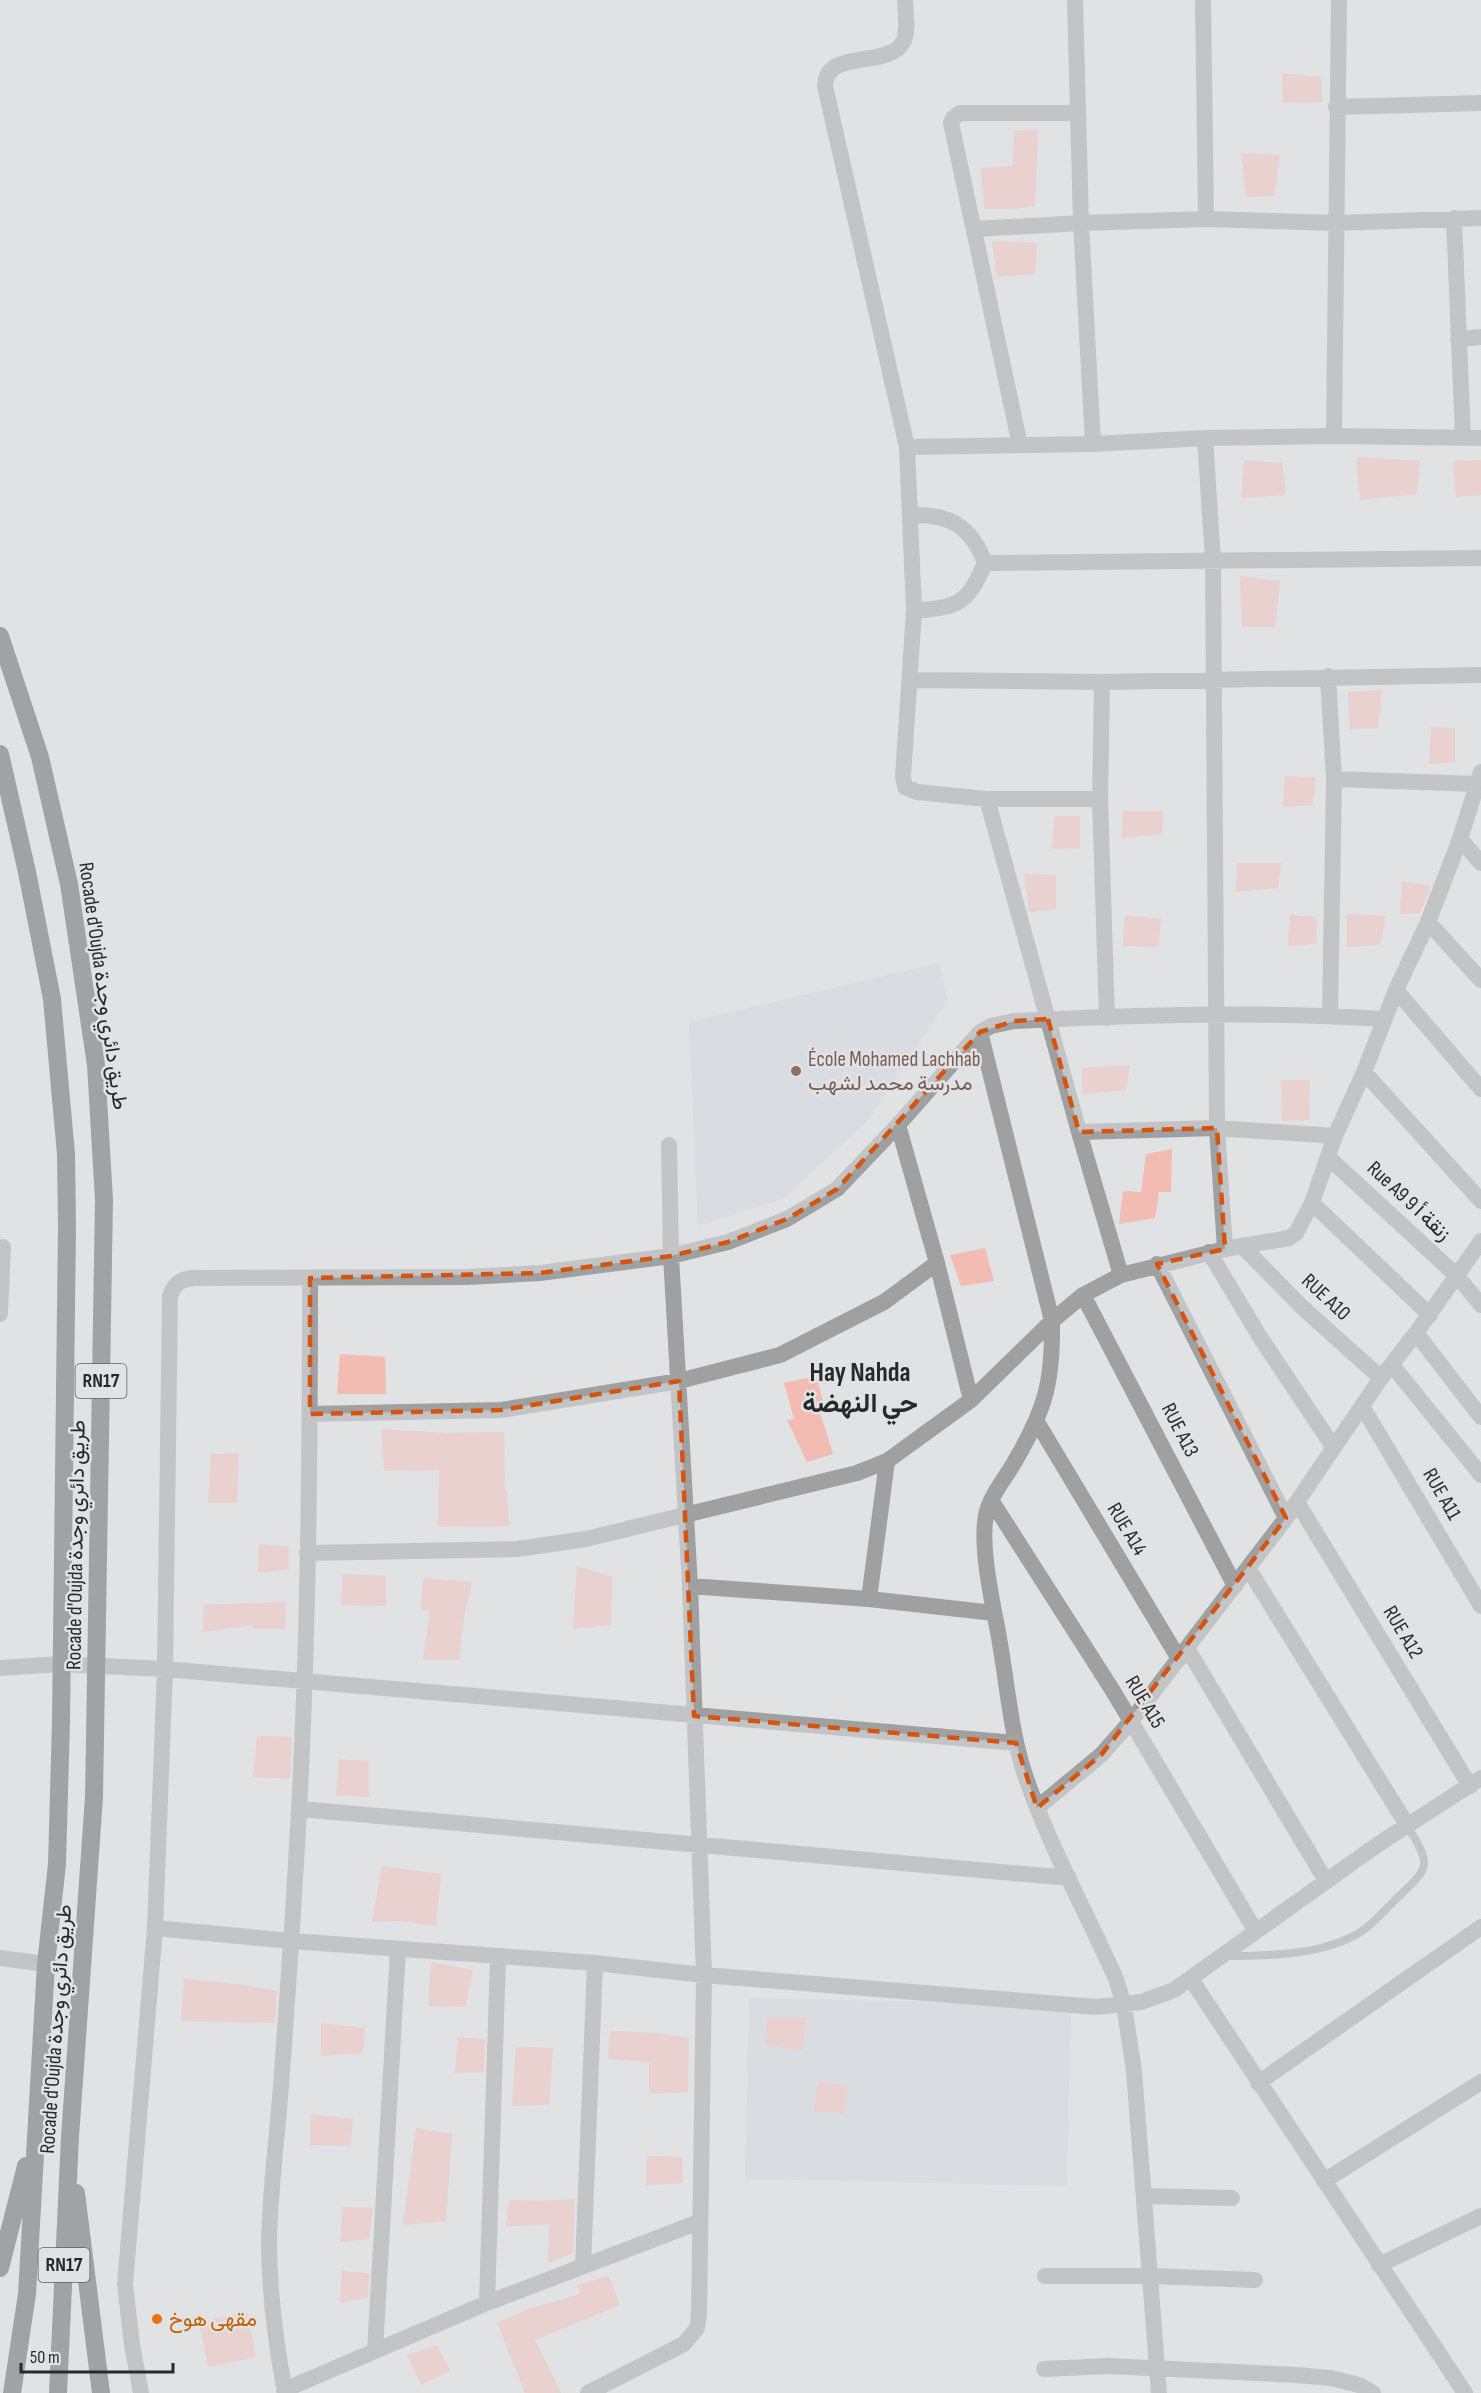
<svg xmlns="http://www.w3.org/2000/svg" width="1481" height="2393" font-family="'Sofia Sans Condensed',Vazirmatn,sans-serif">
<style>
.built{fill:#d0d7de}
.building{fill:#f2bcb3}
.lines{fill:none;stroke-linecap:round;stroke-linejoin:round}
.lane{stroke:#a0a0a1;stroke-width:8}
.street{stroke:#a0a0a1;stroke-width:16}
.highway{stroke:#565658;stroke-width:18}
.marked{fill:none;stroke:#d5540f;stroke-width:4.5;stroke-dasharray:12 8;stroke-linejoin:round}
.education-dot{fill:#8d6e63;stroke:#e0e2e3;stroke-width:2}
.food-dot{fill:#e8710a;stroke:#e0e2e3;stroke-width:2}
.labels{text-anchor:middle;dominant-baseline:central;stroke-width:5;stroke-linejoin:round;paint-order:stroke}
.shield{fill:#e0e2e3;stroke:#5f6061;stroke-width:1.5}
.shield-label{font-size:20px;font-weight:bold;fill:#282929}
.street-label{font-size:21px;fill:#282929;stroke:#e0e2e3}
.education-label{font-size:21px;fill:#785e54;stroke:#e0e2e3;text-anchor:start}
.food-label{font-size:21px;fill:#c56008;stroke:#e0e2e3;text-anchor:start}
.district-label{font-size:27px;font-weight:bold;fill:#282929;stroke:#e0e2e3}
</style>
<rect width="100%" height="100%" fill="#e0e2e3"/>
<!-- built -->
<path class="built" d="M939 963 948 1000 869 1119 784 1198 698 1226 689 1022Z
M749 1998 1071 2005 1067 2186 745 2179Z"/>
<!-- building -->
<path class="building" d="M1282 73 1321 77 1322 102 1283 103Z
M1038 130 1035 206 1011 209H984L981 168 1013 166 1014 131Z
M1241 153 1280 155 1274 196 1246 197Z
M992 241 1037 243 1035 274 997 277Z
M1356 457 1420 461 1417 494 1360 500Z
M1244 460 1282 463 1286 495 1241 498Z
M1481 460V495L1456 497 1453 461Z
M1240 576 1280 581 1275 627H1242Z
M1382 690 1378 728 1350 729 1348 692Z
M1431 727 1455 728V762L1429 764Z
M1285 776 1316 778 1313 805 1283 807Z
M1123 811H1163L1162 834 1122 838Z
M1055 816H1080V848L1052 849Z
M1237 863H1281L1278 888 1236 892Z
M1024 874 1056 875V909L1029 912Z
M1402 881 1431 886 1420 913 1400 914Z
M1347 914 1386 916 1380 945 1347 947Z
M1125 915 1161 919 1158 947 1123 946Z
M1290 915 1317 917 1316 944 1288 946Z
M1130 1065 1126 1090 1082 1094V1068Z
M1281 1080H1310L1309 1120 1282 1121Z
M1172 1149 1171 1192H1159L1155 1218 1119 1224 1123 1191 1141 1192 1146 1154Z
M985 1248 994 1281 961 1286 950 1255Z
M340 1354 385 1357 386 1394H337Z
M816 1376 824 1404 818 1406 833 1454 807 1462 787 1420 794 1419 784 1383Z
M381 1429 446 1433 504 1432 505 1491H507L509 1526 438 1527 439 1470 384 1471Z
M239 1453 237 1503H208L211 1454Z
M259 1544 289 1547V1569L258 1573Z
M577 1566 612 1577 611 1625 573 1629Z
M343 1574 386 1576V1606L341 1605Z
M423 1578 472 1582 464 1617 459 1660H423L430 1610 421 1611Z
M286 1602 285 1629H253V1625L203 1632 204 1605Z
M257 1736 292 1737 290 1779 253 1777Z
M339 1759 369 1761V1797L336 1795Z
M382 1866 441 1874 436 1926 401 1921 372 1922Z
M431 1962 473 1970 465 2007 428 2006Z
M184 1979 246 1985 277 1991 275 2023 181 2021Z
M768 2017H807L802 2051 765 2045Z
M321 2023 365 2028 363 2053 321 2056Z
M610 2031 655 2033 689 2038 688 2092 649 2094V2062L608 2059Z
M458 2037 485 2039 484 2072 455 2073Z
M516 2047 553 2048 549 2105 512 2106Z
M818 2081 847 2086 845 2113 814 2111Z
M311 2114 353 2119 350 2146 310 2145Z
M416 2128 452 2134 446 2221 403 2225Z
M647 2156 682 2157 683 2183 646 2185Z
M575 2199 573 2253 548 2263 549 2224 506 2227 509 2200 539 2201Z
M343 2207 373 2208 369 2239 340 2242Z
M342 2271 369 2273 368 2297 340 2303Z
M609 2276 620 2305 535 2340 561 2393H525L497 2323 525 2310 580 2294 577 2285Z
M247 2312 256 2357 208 2367 199 2322Z
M437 2345 450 2371 421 2385 407 2355Z"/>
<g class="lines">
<!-- lane -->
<path class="lane" d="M1227 1956C1269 1956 1329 1955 1365 1929 1375 1921 1385 1910 1394 1901 1430 1866 1433 1869 1407 1825"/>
<!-- street -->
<path class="street" d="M905 0C905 12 909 32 903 42 889 69 825 48 825 86L907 447 914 611 903 777 905 787 917 792 987 799H1100
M1075 0 1081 223 1093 444
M1203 0 1206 219
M1336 107 1481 103
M1454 218 1463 438
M974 229 1081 223 1206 219 1336 223 1481 218
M1458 339 1481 337
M1334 436 1339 0
M1205 438 1213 560 1217 1128 1225 1249
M1020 445 951 123 953 118 960 113H1078
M907 447 1093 444 1205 438 1334 436 1481 438
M911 515C950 514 971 526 985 563 967 605 958 607 914 611
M985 563 1481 558
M1328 676 1334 779 1330 1015
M911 680 1102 682 1481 675
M1102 682 1100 799 1107 1018
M1334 779 1477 784
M987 799 1079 1132 1121 1275
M1460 839 1481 863
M1428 922 1481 980
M1396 990 1481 1089
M980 1032 1052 1321C1053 1383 1045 1410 1014 1463 1004 1480 990 1496 986 1515 980 1546 992 1601 998 1632 1007 1680 1010 1730 1025 1775 1049 1846 1086 1911 1116 1979L1124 2005 1134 2071 1159 2393
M1364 1072 1481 1201
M898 1125 937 1263 971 1400
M1079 1132 1217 1128 1335 1136
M1329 1158 1457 1276 1481 1305
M1312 1203 1430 1315
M1242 1246 1303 1308 1381 1378
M1209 1252 1260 1337 1334 1448
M1157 1264 1286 1518
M1083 1295 1235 1586
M0 1314 3 1247
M1416 1333 1481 1417
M1392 1365 1481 1475
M1362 1406 1481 1606
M310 1414 501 1410 679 1381 780 1355 884 1302 937 1263
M1037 1422 1179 1659
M991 1500 1113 1691 1255 1930
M1297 1502 1470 1786
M307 1553 517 1549 586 1539 857 1473 887 1461 971 1400 1052 1321 1083 1295 1121 1275 1225 1249 1289 1238 1296 1233 1312 1203 1335 1136 1364 1072 1396 990 1428 922 1460 839 1481 772
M1248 1568 1407 1825
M690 1586 869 1599 994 1613
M869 1599 887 1461
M1187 1648 1326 1881
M0 1668 61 1664 165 1669 1016 1743
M1037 1808 1101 1755 1131 1721 1286 1518 1381 1378 1416 1333 1481 1241
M300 1809 1069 1878
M155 1928 291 1941 595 1963 704 1975 1097 2007 1141 2002 1174 1990 1377 1845 1481 1778
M0 1958 46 1964
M1191 1979 1465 2393
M1258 2083 1481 1927
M1324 2181 1481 2082
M1144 2196 1232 2198
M1379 2265 1481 2216
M583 2266 595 1963
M1045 2276H1150L1255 2280
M487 2303 498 1957
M375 2351 398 1950
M1044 2369 1108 2366 1296 2375 1331 2378 1359 2385 1373 2393
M284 2390 487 2303 699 2222
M141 2393 132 2345 125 2284 155 1928 165 1669 170 1296C175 1283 179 1280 193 1278L467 1277 540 1273 671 1256 728 1242 787 1219 837 1189 898 1125 980 1032 991 1026 1014 1021C1137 1015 1262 1011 1384 1019
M285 2393C276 2344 269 2293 269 2242 270 2190 277 2138 281 2086 286 2017 291 1948 295 1879 308 1679 310 1478 310 1278
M588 2393 684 2344 697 2328 699 2315 704 1975 690 1586 671 1256 669 1145"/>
<!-- highway -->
<path class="highway" d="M0 636 40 757 69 884 96 1065 104 1200 94 1797 70 2137 58 2393
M0 754 27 872 52 999 66 1154 67 1226 61 1721 57 1864 46 1964 27 2294 12 2393
M76 2193 101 2393
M0 2268 26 2166"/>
</g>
<!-- marked area -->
<path d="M0 0H1481V2393H0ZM1048 1019 1079 1132 1217 1128 1225 1249 1157 1264 1286 1518 1101 1755 1037 1808 1016 1743 694 1716 679 1381 501 1410 310 1414V1278L540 1273 671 1256 728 1242 787 1219 837 1189 980 1032 1014 1021Z" fill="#e0e2e3" fill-opacity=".55" fill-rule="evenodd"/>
<path class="marked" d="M1048 1019 1079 1132 1217 1128 1225 1249 1157 1264 1286 1518 1101 1755 1037 1808 1016 1743 694 1716 679 1381 501 1410 310 1414V1278L540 1273 671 1256 728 1242 787 1219 837 1189 980 1032 1014 1021Z"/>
<!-- markers -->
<circle class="education-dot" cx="796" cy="1071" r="6"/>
<circle class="food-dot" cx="157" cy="2319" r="6"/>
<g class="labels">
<!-- shield labels -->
<g class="shield">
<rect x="75.5" y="1364" width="51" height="34" rx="4.5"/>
<rect x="38.5" y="2248" width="51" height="34" rx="4.5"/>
</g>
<g class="shield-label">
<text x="101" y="1381">RN17</text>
<text x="64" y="2265">RN17</text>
</g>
<!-- street labels -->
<g class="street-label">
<text transform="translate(103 986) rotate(82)">Rocade d'Oujda طريق دائري وجدة</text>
<text transform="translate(1409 1201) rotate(43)">Rue A9 زنقة أ 9</text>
<text transform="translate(1326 1297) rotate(43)">RUE A10</text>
<text transform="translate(1180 1430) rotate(63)">RUE A13</text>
<text transform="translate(1442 1494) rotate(60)">RUE A11</text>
<text transform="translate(1127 1529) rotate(59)">RUE A14</text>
<text transform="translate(76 1545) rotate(-89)">Rocade d'Oujda طريق دائري وجدة</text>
<text transform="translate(1403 1632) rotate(59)">RUE A12</text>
<text transform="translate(1145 1702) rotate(59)">RUE A15</text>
<text transform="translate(56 2029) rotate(-86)">Rocade d'Oujda طريق دائري وجدة</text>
</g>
<!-- education labels -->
<g class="education-label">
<text x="808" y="1059">École Mohamed Lachhab<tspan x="808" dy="24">مدرسة محمد لشهب</tspan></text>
</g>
<!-- food labels -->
<g class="food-label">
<text x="169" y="2319">مقهى هوخ</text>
</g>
<!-- district labels -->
<g class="district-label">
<text x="860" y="1373">Hay Nahda<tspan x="860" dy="31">حي النهضة</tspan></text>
</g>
</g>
<!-- scale -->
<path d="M21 2363v9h152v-9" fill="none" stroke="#282929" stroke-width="3"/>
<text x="30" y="2363" font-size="18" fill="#282929" stroke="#e0e2e3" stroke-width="4.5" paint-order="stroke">50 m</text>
</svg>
